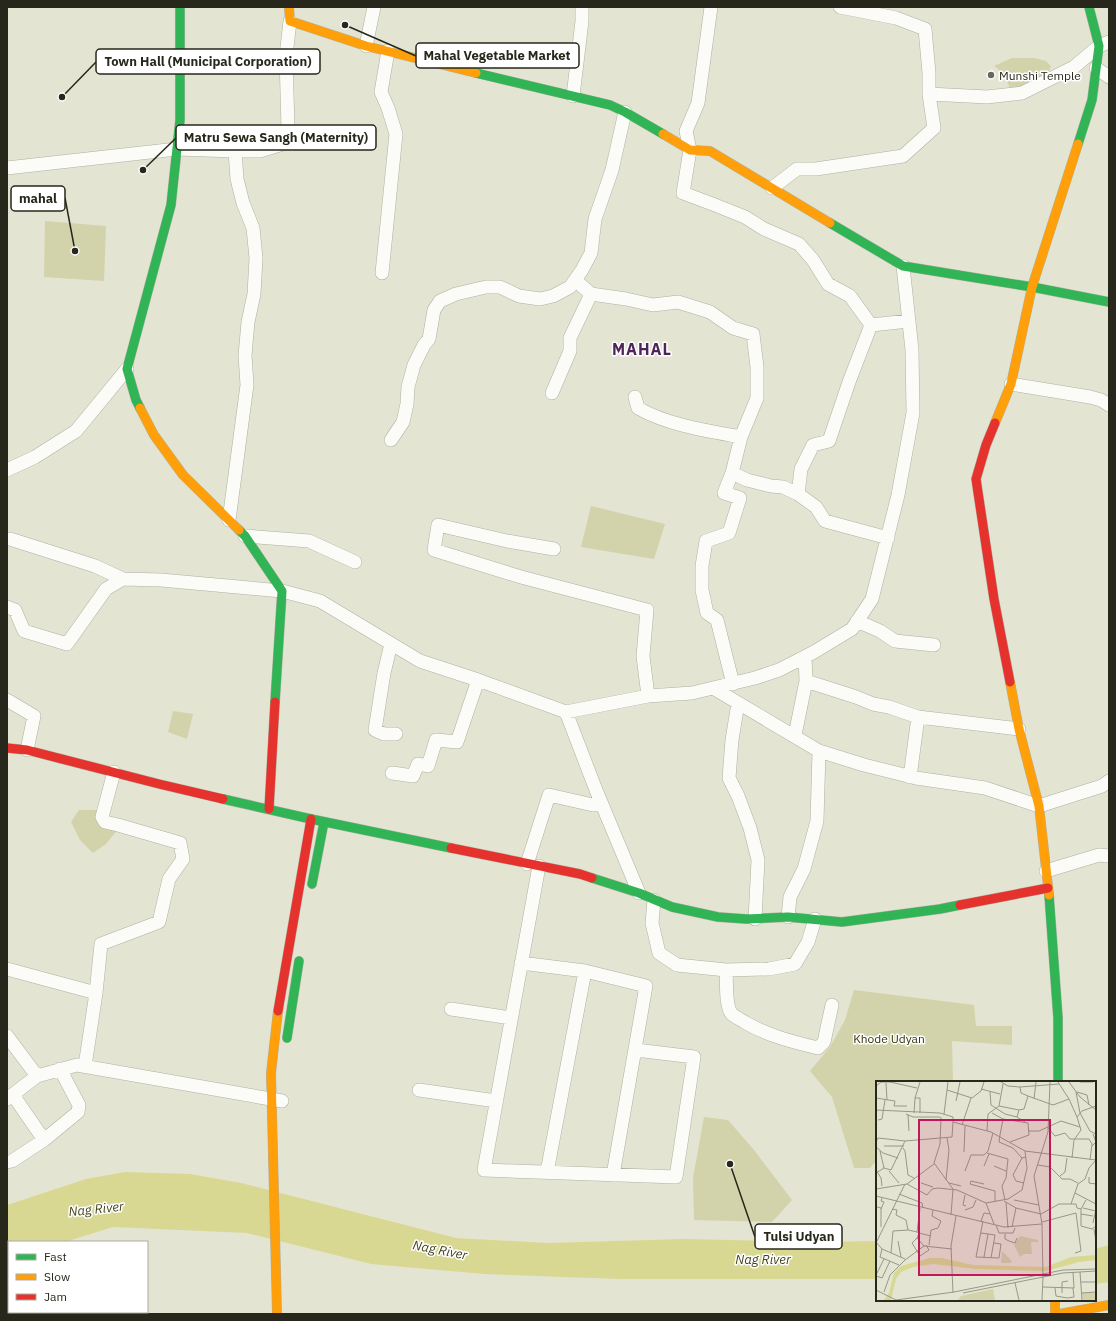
<svg xmlns="http://www.w3.org/2000/svg" width="1116" height="1321" font-family="'IBM Plex Sans',sans-serif">
<style>
.green{fill:#d2d2ab}
.water{fill:#d8d893}
.lines{fill:none;stroke-linecap:round;stroke-linejoin:round}
.street-casing{stroke:#b0b0a3;stroke-width:14}
.fast-casing{stroke:#b0b0a3;stroke-width:10}
.slow-casing{stroke:#b0b0a3;stroke-width:10}
.jam-casing{stroke:#b0b0a3;stroke-width:10}
.street{stroke:#fbfbf8;stroke-width:13}
.fast{stroke:#30b455;stroke-width:9}
.slow{stroke:#ff9f0a;stroke-width:9}
.jam{stroke:#e5322d;stroke-width:9}
.poi-dot{fill:#69695b;stroke:#fff;stroke-width:1.5}
.labels{text-anchor:middle;dominant-baseline:central;stroke-width:3;stroke-linejoin:round;paint-order:stroke}
.poi-label{font-size:12px;fill:#27271b;stroke:#fff;text-anchor:start}
.park-label{font-size:12px;fill:#33320a;stroke:#fff}
.water-label{font-size:13px;font-style:italic;fill:#46451f;stroke:#fff}
.district-label{font-size:16px;font-weight:bold;letter-spacing:1px;fill:#4e2459;stroke:#fff}
.inset-road{fill:none;stroke:#989889;stroke-width:1}
.view{fill:#c2185b;fill-opacity:0.15;stroke:#c2185b;stroke-width:2}
.inset-edge{fill:none;stroke:#27271b;stroke-width:2}
.leader{fill:none;stroke:#27271b;stroke-width:1.5}
.callout-dot{fill:#27271b;stroke:#fff;stroke-width:1.5}
.callout{fill:#fff;stroke:#27271b;stroke-width:1.5}
.callout-label{font-size:13px;text-anchor:middle;font-weight:bold;fill:#27271b}
</style>
<rect width="100%" height="100%" fill="#e4e4d3"/>
<!-- green -->
<path class="green" d="M1012 58H1034L1046 61 1051 66 1047 76 1040 82 1010 89C1007 79 1003 72 994 66Z
M45 221 106 226 104 281 44 277Z
M591 506 665 524 654 559 581 547Z
M173 711 193 714 187 739 168 732Z
M79 810H98L118 829 106 844 93 853 80 840 71 822Z
M854 990 974 1005 976 1026H1012V1045L952 1041 953 1082H877V1160L870 1168H854L832 1097 810 1071 830 1047 845 1020Z
M704 1117 728 1120 754 1150 792 1200 772 1222 694 1220 693 1178Z"/>
<!-- water -->
<path class="water" d="M125 1172 190 1174 241 1183 456 1238 548 1243 684 1239 826 1242 877 1241V1279H621L484 1274 371 1264 247 1233 113 1227 65 1242H9V1251L7 1252V1205L86 1179Z
M1109 1245V1282L1095 1284V1249Z"/>
<g class="lines">
<!-- street casing -->
<g class="street-casing">
<path id="street" d="M711 7 698 103 686 131 690 150 683 193 715 205 745 217 764 229 799 244 813 260 828 284 850 296 871 325
M366 46 374 7
M1096 68 1109 77
M929 94 987 97 1022 93 1074 67 1099 46 1109 42
M573 96 582 21V7
M7 168 177 149 235 151H260L286 143 288 129 286 56 290 21
M772 188 797 169H816L903 156 934 128 929 94V73L925 29 896 18 840 7
M382 273 396 134 388 108 381 92 388 51
M575 280 591 294 626 299 653 305 678 302 710 312 733 328 753 334 757 367V398L741 437 732 473 724 493 740 498 729 533 706 541 702 566V590L707 613 717 620 733 684
M1011 384 1090 397 1101 400 1109 405
M552 393 570 351V338L591 294
M635 397 638 408C667 425 708 431 741 437
M391 440 403 422 407 404 408 387 414 365 424 345 429 339 434 310 440 301 456 294 486 287H500L519 296 540 299 553 296 570 287 582 270 591 253 595 219 612 170 625 112
M7 470 35 457 76 431 127 369
M732 473 747 480 771 486 783 487 798 494
M229 520 247 385 245 355 248 322 254 294 256 258 253 228 243 203 237 179 235 151
M245 536 309 541 355 562
M888 538 825 521 816 507 798 494 801 469 813 445 829 441 849 382 871 325 909 321
M10 539 95 566 123 579
M554 549 507 541 438 525 434 550 521 577 647 610 643 656 648 696
M7 607 15 610 24 631 67 644 106 589 123 579 161 580 282 591 320 601 420 661 478 680 566 712 648 696 692 693 755 678 779 670 814 652 852 629 872 599 898 495 913 413 912 350 903 266
M857 621 880 631 895 641 934 645
M391 644 384 673 375 730 384 734H396
M806 681 856 697 873 704 889 707 918 717 1019 729
M713 688 819 751 864 765 916 778 985 788 1039 806 1102 786 1109 781
M7 700 34 716 27 750
M738 703 732 740 729 778 738 796 750 828 758 860 755 919
M566 712 596 790 639 893
M795 735 806 681 805 657
M392 773 413 776 418 764 428 766 436 740 457 742 478 680
M910 777 918 717
M527 864 549 795 593 805 601 802
M539 866 484 1170 676 1177 694 1057 636 1050
M1046 871 1099 855 1109 856
M654 900 652 923 659 953 677 965 726 970 769 969 795 964 808 942 815 919
M788 917 790 897 804 869 817 821 819 751
M521 963 585 971 646 986 613 1175
M7 969 96 993
M726 970C727 981 725 1004 731 1013 734 1017 742 1020 746 1023 769 1036 793 1042 818 1048L824 1042 832 1005
M451 1009 511 1018
M7 1036 37 1076
M85 1066 96 993 101 944 159 922 169 879 183 859 180 843 118 825 105 822 102 817 114 772
M419 1090 496 1101
M13 1095 44 1140
M7 1099 37 1076 77 1065 282 1101
M7 1162 12 1161 44 1140 78 1112 79 1105 60 1069
M547 1172 585 971"/>
</g>
<!-- fast casing -->
<g class="fast-casing">
<path id="fast" d="M476 73 610 105 625 112 663 134
M1078 144 1092 100 1099 46 1089 7
M830 223 903 266 1032 287 1109 302
M140 408 136 400 127 369 171 205 180 120V7
M239 530 245 536 282 591 275 702
M223 799 311 819 451 848
M592 878 639 893 672 907 718 917 746 919 788 917 842 922 940 909 960 905
M312 884 324 822
M1049 895 1058 1018V1082
M287 1038 299 961"/>
</g>
<!-- slow casing -->
<g class="slow-casing">
<path id="slow" d="M289 7 290 21 366 46 476 73
M663 134 690 150 710 151 830 223
M140 408 154 435 183 475 239 530
M995 423 1011 384 1032 287 1078 144
M1010 682 1019 729 1039 806 1049 895
M1055 1300V1314
M277 1314 271 1073 278 1011
M1059 1314 1109 1305"/>
</g>
<!-- jam casing -->
<g class="jam-casing">
<path id="jam" d="M995 423 986 445 976 479 994 599 1010 682
M7 748 27 750 159 784 223 799
M269 809 275 702
M451 848 580 874 592 878
M960 905 1048 888
M278 1011 311 819"/>
</g>
<!-- street -->
<use href="#street" class="street"/>
<!-- fast -->
<use href="#fast" class="fast"/>
<!-- slow -->
<use href="#slow" class="slow"/>
<!-- jam -->
<use href="#jam" class="jam"/>
</g>
<!-- markers -->
<circle class="poi-dot" cx="991" cy="75" r="4"/>
<g class="labels">
<!-- poi labels -->
<g class="poi-label">
<text x="999" y="75">Munshi Temple</text>
</g>
<!-- park labels -->
<g class="park-label">
<text x="889" y="1038">Khode Udyan</text>
</g>
<!-- water labels -->
<g class="water-label">
<text transform="translate(96 1209) rotate(-6)">Nag River</text>
<text transform="translate(440 1250) rotate(11)">Nag River</text>
<text x="763" y="1259">Nag River</text>
</g>
<!-- district labels -->
<g class="district-label">
<text x="642" y="349">MAHAL</text>
</g>
</g>
<!-- overview -->
<g transform="translate(876 1081)">
<rect width="220" height="220" fill="#e4e4d3"/>
<path d="M144 155 162 159V161H155L156 173H148L144 176 138 164ZM126 170 136 180 134 182H125ZM117 208 119 219H82L85 215ZM206 212H220V219H207Z" fill="#d2d2ab"/>
<path d="M220 174V179L203 181 170 190 100 188 57 183 37 186 25 191 20 198 15 219H8L13 212 18 192 25 185 54 177H66L97 184 170 186 195 176Z" fill="#d8d893"/>
<path class="inset-road" d="M125 1 132 5 144 6 183 3M193 1 204 16 220 29M204 1H217M10 2 11 19M0 5 5 1H14L41 7M144 6 145 12 152 15M105 8 124 13M71 9 96 17 105 10 108 1M114 11 115 24 129 33 141 36M200 11 204 32 214 50 220 53M201 11 211 14 213 24M0 17 19 20 18 25H31M158 18 160 1M193 18 201 36 206 30 220 25M80 20 84 1M123 25 143 29M0 29 64 32 77 36V41L115 51 149 70 220 79M38 32 39 17M44 32V17H39L44 1M116 32 127 38M30 33 37 36H64M68 33 72 1M32 34 33 50M65 36 64 63 58 82 77 108 75 134M2 39 6 38 9 19M149 41 141 36 143 29 148 28 152 15 177 24 193 18 182 1M86 44 95 17M172 47 179 55 189 52 194 58H213L216 63 214 79M111 50 112 33 123 25 127 3M152 50H163L185 40 204 46M0 61 2 57 29 60 76 56 77 41M134 61 153 54 152 42 127 38 124 54 123 61 137 67 146 77M8 65H28M216 65 220 61 217 53M0 66 7 72 22 77M27 67 29 70 32 94 38 97M4 70 8 87M88 71 89 45M111 72 132 78 130 97 126 105 129 119M196 77 198 59 205 49 201 36M162 84 174 86 186 98H194L202 102M108 85 113 73M118 85 130 90M0 89 5 97 6 105M13 90 23 102M89 90 95 74H108L112 70 117 52M0 92 8 87 15 89 29 60M184 95 189 91 191 77M213 96V102L220 103M70 99 73 69 71 57M45 102 57 106M73 102 85 105M148 102 140 100 137 94 146 77 150 76M31 103 51 114 56 108 62 107 81 109 110 122 132 118 146 109 151 87 149 70M94 103 119 110V120M94 103 95 100 108 103M0 108 31 103 58 83M199 112 220 123M23 113 46 122 47 127M89 114 87 124 90 125M0 115 128 146 166 143M138 119 163 124M210 119 205 128V145L216 148 220 145M128 120 140 127 165 133 183 123H195L202 103 209 98 213 87 219 80M130 121 132 147M110 122 118 143M195 123H200L201 127 205 128M1 126 5 127V146M44 127 41 151 43 152 41 157 48 165M207 127 220 130M5 128 8 121 5 120 6 117M16 128 21 129 20 134 30 139 32 149M89 129 97 126 100 119M205 133 217 135M105 140 108 132 114 133M107 140 100 176 123 177 125 163 118 162M166 141 200 132 205 170 199 172M217 142 220 128M120 144 123 152H137L139 147M136 146 140 127M218 148 220 160M43 152 55 155M105 152 119 154 115 177M129 153V158L133 160 139 162 141 157M41 157 36 162 44 175 53 169 50 164M22 160 25 176M0 161 6 168 29 178M0 162 29 103M53 164 55 149 62 147 65 140 56 135 57 129M6 168 4 176 23 184M15 172 17 150 32 149 41 151M108 176 112 153M204 191 206 219M0 194 8 178M0 195 6 197 14 180M167 196 166 143 158 95 172 51 174 1M205 201H220M139 202 143 219M167 206 198 207 197 191M179 207 180 215 191 217 198 216 197 207M0 209 20 219M8 211 14 194 29 179 48 165 76 168M77 212 75 165 80 135M87 212 187 192 220 190M186 212V201L192 200M206 212 220 211M20 219 78 211 187 189 220 188M166 219 167 196"/>
<path class="view" d="M43 39H174V194H43Z"/>
<rect width="220" height="220" class="inset-edge"/>
</g>
<!-- callouts -->
<path class="leader" d="M345 25L416 56M62 97L96 62M143 170L176 138M75 251L65 198M730 1164L755 1237"/>
<g class="callout-dot">
<circle cx="345" cy="25" r="4"/>
<circle cx="62" cy="97" r="4"/>
<circle cx="143" cy="170" r="4"/>
<circle cx="75" cy="251" r="4"/>
<circle cx="730" cy="1164" r="4"/>
</g>
<g class="callout">
<rect x="416" y="43" width="163" height="25" rx="4"/>
<rect x="96" y="49" width="224" height="25" rx="4"/>
<rect x="176" y="125" width="200" height="25" rx="4"/>
<rect x="11" y="186" width="54" height="25" rx="4"/>
<rect x="755" y="1224" width="87" height="25" rx="4"/>
</g>
<g class="callout-label">
<text x="497" y="60">Mahal Vegetable Market</text>
<text x="208" y="66">Town Hall (Municipal Corporation)</text>
<text x="276" y="142">Matru Sewa Sangh (Maternity)</text>
<text x="38" y="203">mahal</text>
<text x="799" y="1241">Tulsi Udyan</text>
</g>
<!-- border -->
<rect width="1116" height="1321" fill="none" stroke="#27271b" stroke-width="16"/>
<!-- legend -->
<rect x="8" y="1241" width="140" height="72" fill="#ffffff" stroke="#a9a9a4"/>
<rect x="16" y="1254" width="20" height="6" fill="#30b455" stroke="#a9a9a4"/>
<text x="44" y="1261" font-size="12" fill="#27271b">Fast</text>
<rect x="16" y="1274" width="20" height="6" fill="#ff9f0a" stroke="#a9a9a4"/>
<text x="44" y="1281" font-size="12" fill="#27271b">Slow</text>
<rect x="16" y="1294" width="20" height="6" fill="#e5322d" stroke="#a9a9a4"/>
<text x="44" y="1301" font-size="12" fill="#27271b">Jam</text>
</svg>
